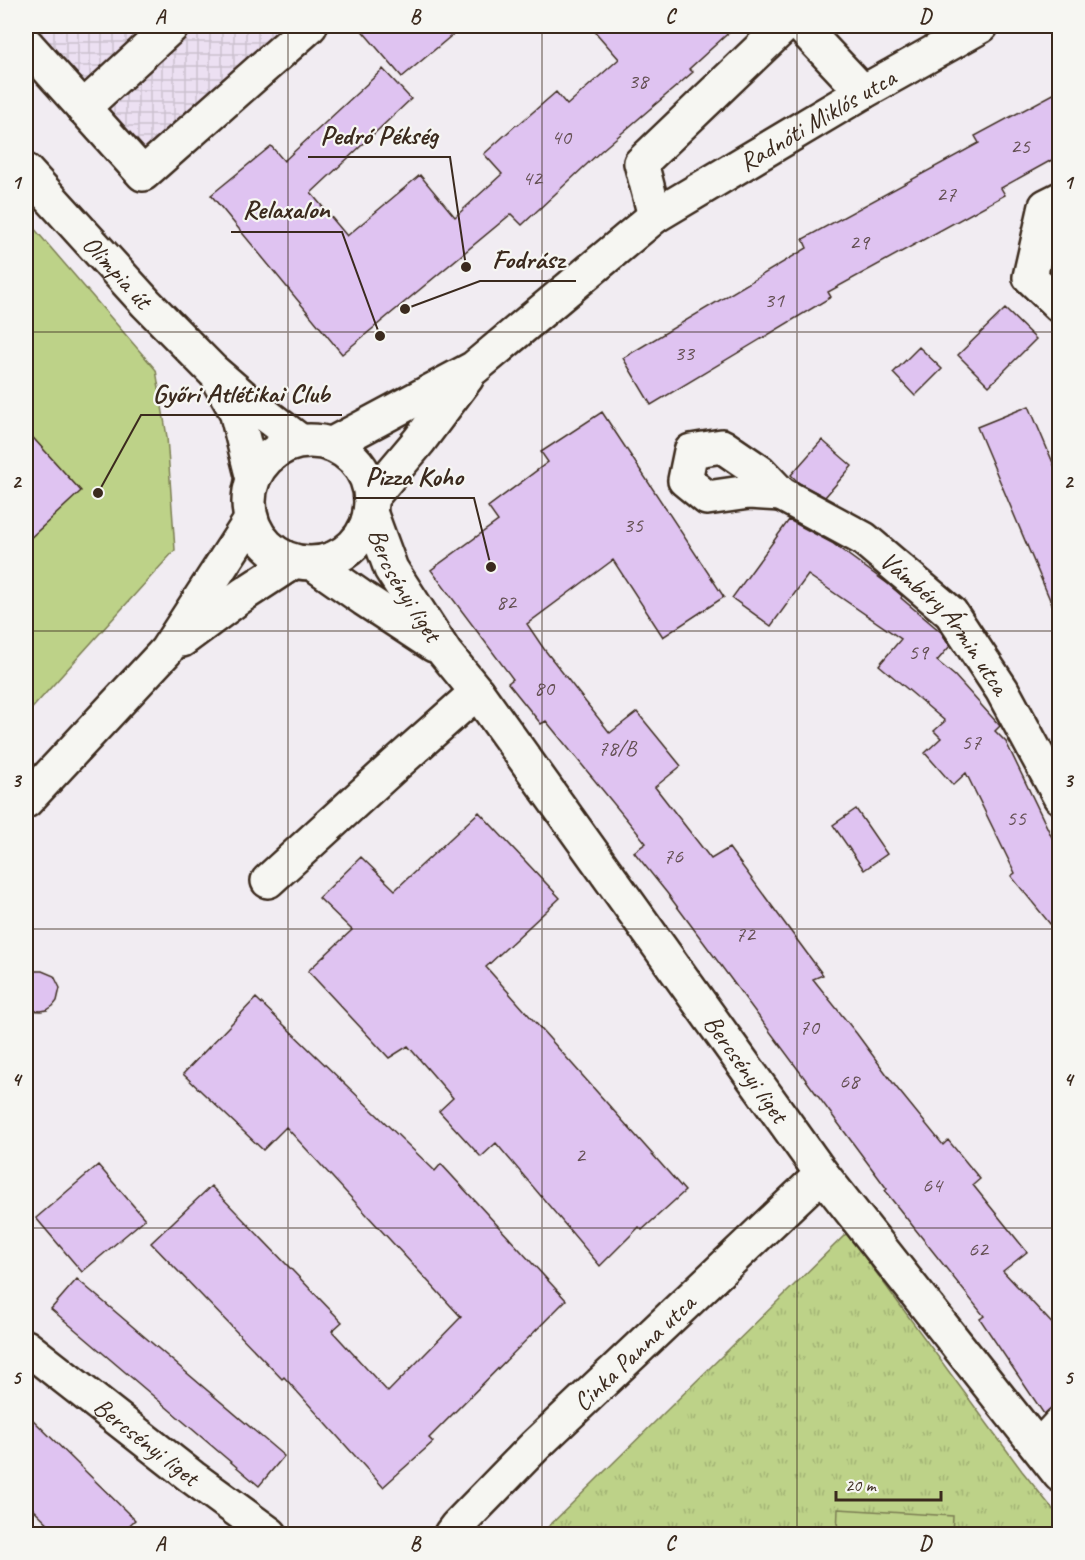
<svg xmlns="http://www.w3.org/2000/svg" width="1085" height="1560" font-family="Caveat,sans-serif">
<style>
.industrial{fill:url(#industrial-grid)}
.park{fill:url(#park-tufts);stroke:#7c7e53;stroke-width:1.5}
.pitch{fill:#bdd288;stroke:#7c7e53;stroke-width:1.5}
.building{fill:#dfc3f1;stroke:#3b2a1e;stroke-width:1.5}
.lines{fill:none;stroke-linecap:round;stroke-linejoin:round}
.minor-casing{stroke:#3b2a1e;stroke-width:38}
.minor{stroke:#f6f6f2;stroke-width:33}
.grid{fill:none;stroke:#3b2a1e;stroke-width:1.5;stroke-opacity:0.55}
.labels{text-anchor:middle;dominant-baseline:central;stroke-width:4.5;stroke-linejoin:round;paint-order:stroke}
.number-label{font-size:22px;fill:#645053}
.street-label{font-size:26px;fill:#3b2a1e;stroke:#f6f6f2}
.leader{fill:none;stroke:#3b2a1e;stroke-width:2}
.callout-dot{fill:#3b2a1e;stroke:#f6f6f2;stroke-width:2}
.callout-label{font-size:27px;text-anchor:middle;font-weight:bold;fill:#3b2a1e;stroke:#f6f6f2;stroke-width:4.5;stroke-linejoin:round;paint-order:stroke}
.neatline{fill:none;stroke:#3b2a1e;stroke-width:2}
.grid-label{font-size:20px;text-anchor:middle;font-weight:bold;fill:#3b2a1e}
</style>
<defs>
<pattern id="industrial-grid" width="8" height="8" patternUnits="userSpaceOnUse" patternTransform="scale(1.5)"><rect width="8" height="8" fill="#ece0f2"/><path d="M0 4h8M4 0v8" fill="none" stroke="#cbc0cf"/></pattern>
<pattern id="park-tufts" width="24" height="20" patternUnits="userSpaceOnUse" patternTransform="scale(1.5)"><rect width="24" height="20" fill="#bdd288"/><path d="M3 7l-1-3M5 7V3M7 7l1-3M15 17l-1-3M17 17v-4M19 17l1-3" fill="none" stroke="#a3b475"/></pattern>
</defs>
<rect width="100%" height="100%" fill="#f1ecf2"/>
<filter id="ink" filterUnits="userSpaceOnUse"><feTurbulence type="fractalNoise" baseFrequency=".0167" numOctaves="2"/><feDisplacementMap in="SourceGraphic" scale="12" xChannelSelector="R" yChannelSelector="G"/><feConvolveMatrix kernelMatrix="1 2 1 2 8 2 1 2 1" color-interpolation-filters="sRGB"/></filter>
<g filter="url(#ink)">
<!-- industrial -->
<path class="industrial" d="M47 26H152L84 89 35 36Z
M197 26H290L143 159 101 113Z"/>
<!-- park -->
<path class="park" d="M847 1233 1022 1471 1060 1518 1059 1534H541Z"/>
<!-- pitch -->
<path class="pitch" d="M26 219 156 370 167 437 175 550 26 715Z
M838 1509 953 1516 952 1534H837Z"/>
<!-- building -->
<path class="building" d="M358 26H463L402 77Z
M590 26H736L689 69 693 72 601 151 522 225 511 214 342 354 211 195 271 146 284 161 383 69 411 99 311 193 347 236 420 175 455 217 502 174 484 154 516 125H518L556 92 567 105 619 59Z
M1059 91V156L1001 188 1005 195 828 292 831 297 651 405 623 358 807 248 803 239 979 143 975 136Z
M1005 309 1036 339 989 386 958 355Z
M919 347 942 369 915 396 893 373Z
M1029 406 1059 477V621L977 427Z
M602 412 724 597 663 637 613 560 527 624 544 649 610 733 637 712 681 766 655 787 711 859 729 848 823 975 813 979 857 1034 896 1087 943 1145 948 1140 980 1179 973 1185 1027 1252 1003 1271 1059 1331V1398L1052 1408 1044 1414 980 1319 984 1316 885 1191 887 1189 667 893 634 852 646 843 546 721 541 724 508 683 513 679 431 570 498 521 488 507 548 462 541 452Z
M26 430 81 491 26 542Z
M822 440 852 466 825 497 799 483 791 475Z
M789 520 832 543 888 584 902 596 901 598 941 632 950 646 937 661 955 676 1000 726 995 731 1006 742 1059 852V935L1011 876 1015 873 966 773 953 785 925 753 941 738 934 731 945 721 879 665 901 639 808 575 771 626 732 598Z
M856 809 887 854 864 870 833 825Z
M479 812 560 898 486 967 685 1191 642 1230 639 1227 600 1266 496 1143 481 1157 439 1111 453 1098 408 1046 389 1058 308 971 352 930 319 898 361 857 395 890Z
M26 971H42L54 976 60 988 57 1001 53 1006 47 1010 41 1011 26 1010Z
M256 998 435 1171 441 1164 566 1300 429 1438 433 1442 383 1487 284 1377 282 1379 151 1243 211 1186 342 1322 332 1331 388 1392 461 1317 286 1127 263 1150 183 1074Z
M98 1165 145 1219 82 1272 36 1218Z
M77 1279 284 1456 259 1486 51 1309Z
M26 1413 135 1520 120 1534H59L26 1502Z"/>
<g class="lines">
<!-- minor casing -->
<g class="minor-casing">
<g id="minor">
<path d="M801 26 863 92"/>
<path d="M26 44 143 174 310 26"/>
<path d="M83 108 172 26"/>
<path id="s1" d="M26 171 146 303 213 371 249 402 300 441"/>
<path d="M1060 199 1046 206 1030 277 1060 306"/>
<path d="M655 216 641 163 784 26"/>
<path d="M220 383 236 411 253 479"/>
<circle cx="310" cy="502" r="61"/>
<path id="s2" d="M332 444 474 368 655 216 863 92 981 26"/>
<path d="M722 446 760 472 781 494 749 492 707 498 685 480 691 451Z"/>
<path id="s3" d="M781 494 864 539 951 613 1002 690 1060 797"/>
<path d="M371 498 419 441 467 377"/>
<path id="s4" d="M370 512 391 569 445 653 477 692 822 1174 1060 1475"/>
<path d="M314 564 364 599 434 645"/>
<path d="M182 640 244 594 293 562"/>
<path d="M26 801 166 651 251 520"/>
<path d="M268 881 395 765 477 692"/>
<path id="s5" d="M26 1347 192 1477 270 1534"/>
<path d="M1039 1447 1060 1424"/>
<path id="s6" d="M451 1534 457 1526 535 1446 822 1174"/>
</g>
</g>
<!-- minor -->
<use href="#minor" class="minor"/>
</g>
</g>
<!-- grid -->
<path class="grid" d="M288 26V1534M542 26V1534M797 26V1534M26 332H1060M26 631H1060M26 929H1060M26 1228H1060"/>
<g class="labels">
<!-- number labels -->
<g class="number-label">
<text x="638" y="81">38</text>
<text x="561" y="137">40</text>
<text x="1020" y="146">25</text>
<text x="532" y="178">42</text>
<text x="946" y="194">27</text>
<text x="859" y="242">29</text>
<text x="774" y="300">31</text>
<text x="684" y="353">33</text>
<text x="633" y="525">35</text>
<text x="506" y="602">82</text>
<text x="918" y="652">59</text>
<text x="544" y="688">80</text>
<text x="971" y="742">57</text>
<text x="617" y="748">78/B</text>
<text x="1016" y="818">55</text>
<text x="673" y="856">76</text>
<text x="745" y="934">72</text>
<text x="809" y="1027">70</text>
<text x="849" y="1081">68</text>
<text x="580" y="1155">2</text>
<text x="932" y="1185">64</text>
<text x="978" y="1249">62</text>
</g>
<!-- street labels -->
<g class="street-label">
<text stroke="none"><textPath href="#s2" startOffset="586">Radnóti Miklós utca</textPath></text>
<text stroke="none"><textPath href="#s1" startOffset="136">Olimpia út</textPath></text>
<text stroke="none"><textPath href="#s4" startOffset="81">Bercsényi liget</textPath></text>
<text stroke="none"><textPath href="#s3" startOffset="212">Vámbéry Ármin utca</textPath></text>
<text stroke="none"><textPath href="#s4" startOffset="674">Bercsényi liget</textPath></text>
<text stroke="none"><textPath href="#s6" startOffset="258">Cinka Panna utca</textPath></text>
<text stroke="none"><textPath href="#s5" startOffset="153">Bercsényi liget</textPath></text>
</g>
</g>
<!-- callouts -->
<path class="leader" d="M466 267L450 157H308M380 336L342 232H231M405 309L480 281H576M98 493L141 415H342M491 567L474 498H353"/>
<g class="callout-dot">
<circle cx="466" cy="267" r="6"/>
<circle cx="380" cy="336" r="6"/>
<circle cx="405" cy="309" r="6"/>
<circle cx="98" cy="493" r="6"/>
<circle cx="491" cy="567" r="6"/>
</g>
<g class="callout-label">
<text x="379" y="144">Pedró Pékség</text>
<text x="286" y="218">Relaxalon</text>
<text x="528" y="268">Fodrász</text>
<text x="241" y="402">Győri Atlétikai Club</text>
<text x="414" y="485">Pizza Koho</text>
</g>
<!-- margin -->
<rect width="1085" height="1560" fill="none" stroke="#f6f6f2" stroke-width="66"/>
<!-- scale -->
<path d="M836 1491v9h105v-9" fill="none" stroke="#3b2a1e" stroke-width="3"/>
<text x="845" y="1491" font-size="18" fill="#3b2a1e" stroke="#f6f6f2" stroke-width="4.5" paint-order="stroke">20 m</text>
<rect x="33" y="33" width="1019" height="1494" class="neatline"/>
<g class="grid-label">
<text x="160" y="23">A</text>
<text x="415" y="23">B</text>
<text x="670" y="23">C</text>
<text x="925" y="23">D</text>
<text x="16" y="189">1</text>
<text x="1068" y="189">1</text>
<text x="16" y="488">2</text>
<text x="1068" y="488">2</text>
<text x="16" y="787">3</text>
<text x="1068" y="787">3</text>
<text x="16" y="1086">4</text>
<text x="1068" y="1086">4</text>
<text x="16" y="1384">5</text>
<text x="1068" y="1384">5</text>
<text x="160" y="1550">A</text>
<text x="415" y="1550">B</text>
<text x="670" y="1550">C</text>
<text x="925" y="1550">D</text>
</g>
</svg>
